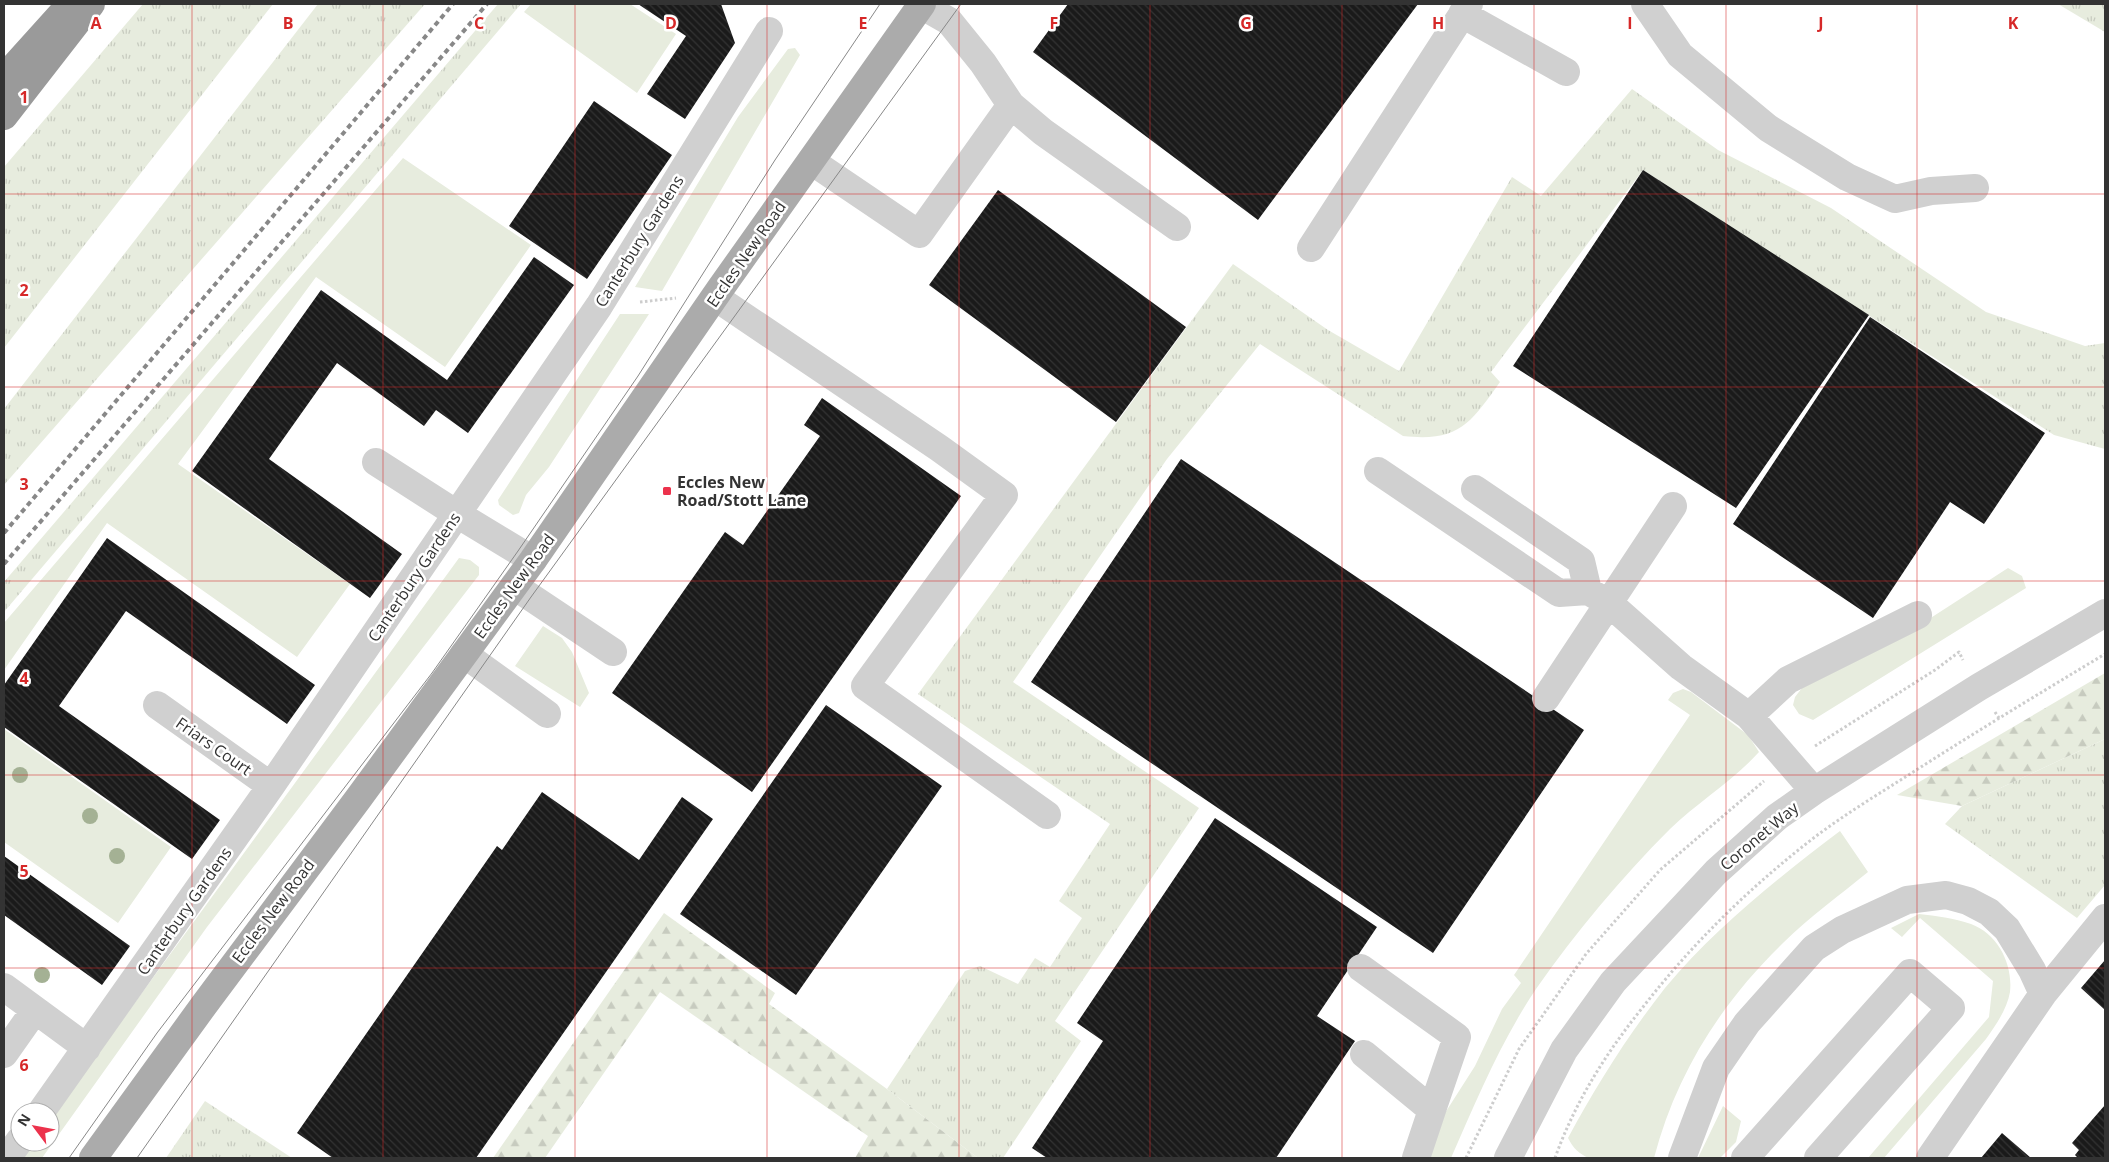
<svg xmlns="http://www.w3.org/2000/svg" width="2109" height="1162" font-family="'Open Sans',sans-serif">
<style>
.grass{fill:url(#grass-tufts)}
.forest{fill:url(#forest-firs)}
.garden{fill:#e7ecde}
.building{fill:url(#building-back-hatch)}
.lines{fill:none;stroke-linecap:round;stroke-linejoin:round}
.path{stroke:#cdcdcd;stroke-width:3;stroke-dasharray:2.5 2.5;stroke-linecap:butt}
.minor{stroke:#d0d0d0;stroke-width:28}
.major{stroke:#ababab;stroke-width:28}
.highway{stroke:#9a9a9a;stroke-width:28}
.tram{stroke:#888;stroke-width:1}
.rail{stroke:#888;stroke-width:4;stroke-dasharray:5 4;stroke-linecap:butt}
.tree{fill:#a4b194}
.grid{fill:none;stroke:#d62828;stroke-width:1;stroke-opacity:0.55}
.poi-dot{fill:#ec324c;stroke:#fff;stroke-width:2}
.labels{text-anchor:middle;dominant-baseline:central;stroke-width:5;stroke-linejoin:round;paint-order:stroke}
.street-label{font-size:16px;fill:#333;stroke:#fff}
.poi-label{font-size:16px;font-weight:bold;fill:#333;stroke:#fff;text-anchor:start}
.grid-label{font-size:16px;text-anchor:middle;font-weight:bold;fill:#d62828;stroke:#fff;stroke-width:5;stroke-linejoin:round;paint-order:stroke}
</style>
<defs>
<pattern id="grass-tufts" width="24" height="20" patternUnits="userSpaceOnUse" patternTransform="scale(1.25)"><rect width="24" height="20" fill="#e7ecde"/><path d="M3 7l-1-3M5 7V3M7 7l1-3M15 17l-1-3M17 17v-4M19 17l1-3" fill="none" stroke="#c7cbbf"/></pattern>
<pattern id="forest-firs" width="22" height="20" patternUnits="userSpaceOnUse" patternTransform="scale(1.25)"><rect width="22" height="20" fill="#e7ecde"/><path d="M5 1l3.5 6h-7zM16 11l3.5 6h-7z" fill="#c7cbbf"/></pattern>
<pattern id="building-back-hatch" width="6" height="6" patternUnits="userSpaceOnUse" patternTransform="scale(1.25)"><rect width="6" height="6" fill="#1a1a1a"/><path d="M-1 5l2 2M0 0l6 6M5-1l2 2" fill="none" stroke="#333"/></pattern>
</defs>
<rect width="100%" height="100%" fill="#fff"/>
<!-- grass -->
<path class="grass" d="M143 4H273L4 348V167Z
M318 4H425L4 485V409Z
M498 4H521L4 612V582Z
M2058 4H2105V32Z
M1632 89 1718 150 1831 208 1986 312 2085 346 2105 343V449L2054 435 1643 170 1491 372 1500 382C1470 424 1459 442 1403 436L1260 344 1167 459 1013 682 1199 808 1055 1021 1081 1041 1003 1158H978L887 1089 965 971 980 966 1018 984 1035 958 1050 967 1082 918 1059 901 1110 824 918 694 1233 264 1328 330 1399 371 1512 177 1541 196Z
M2105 739V885L2077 918 1945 824 1962 806Z
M205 1101 292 1158H166Z"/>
<!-- forest -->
<path class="forest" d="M2105 673V739L1962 806 1897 795Z
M664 913 775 993 769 1004 887 1089 978 1158H855L868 1136 660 992 545 1158H493Z"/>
<!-- garden -->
<path class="garden" d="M531 4H630L676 34 637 93 524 12Z
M795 48 800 55 662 291 635 287 738 117 788 49Z
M403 158 531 245 445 367 316 277 178 464 350 584 297 657 107 523 4 670V623Z
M620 314H649L549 467 526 495 519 513 513 515 499 505 498 500Z
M459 558 470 560 479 567V575L207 927 42 1158H22L34 1142H50V1119Z
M2008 568 2022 576 2026 588 1813 720 1799 714 1793 705 1795 697 1805 684 1895 641Z
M543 626 562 638 572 652 589 693 580 707 515 666Z
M1683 689 1691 692 1748 735 1759 752C1733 781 1698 802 1670 829 1621 878 1576 932 1536 989 1501 1041 1476 1101 1451 1158H1425L1445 1113 1475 1066 1502 1009 1521 983 1514 975 1690 715 1668 700 1673 693Z
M4 729 171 847 118 923 4 842Z
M1840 831 1868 872C1840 895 1809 917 1783 943 1721 1003 1676 1074 1654 1158H1589C1579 1154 1573 1148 1568 1138 1596 1086 1628 1035 1665 988 1715 928 1778 878 1840 831Z
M1919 914C1936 916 1954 918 1971 924 1998 934 2013 964 2010 992 2007 1009 1996 1025 1986 1039L1884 1158H1868L1989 1017 1993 981 1920 918 1902 937 1891 928Z
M1723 1106 1741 1121 1736 1142 1720 1158H1698Z"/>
<!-- building -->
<path class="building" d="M638 4H721L735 43 685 119 647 94 686 36Z
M1068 4H1418L1258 220 1033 52Z
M594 101 672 155 587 279 509 226Z
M1643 170 1869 315 1736 508 1513 366Z
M998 190 1186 327 1116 422 929 285Z
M534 257 574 285 468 433 436 410 424 426 337 363 269 459 402 554 370 598 192 471 321 290 447 380Z
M1870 317 2045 433 1984 524 1950 502 1873 618 1733 524Z
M822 398 961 496 752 792 612 693 725 532 743 545 820 436 804 425Z
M1181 459 1584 730 1433 953 1031 682Z
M107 538 315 685 287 724 126 611 59 706 220 820 192 859 4 727V685Z
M826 705 942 786 796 995 680 914Z
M542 792 639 860 682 797 713 819 476 1158H333L297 1133 497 846 502 850Z
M1215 818 1377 927 1317 1016 1355 1041 1276 1158H1047L1032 1148 1103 1041 1077 1023Z
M4 856 130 946 102 985 4 915Z
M2105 960V1010L2081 988Z
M2105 1105V1158H2078L2075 1155 2079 1150 2072 1143Z
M2002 1133 2031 1158H1981Z"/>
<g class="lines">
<!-- path -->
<path class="path" d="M640 302 676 298
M1995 712 1999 718
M1815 746 1935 670 1959 652 1963 660
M1466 1158 1519 1049 1586 954 1660 870 1764 781
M1555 1158C1575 1102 1606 1053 1643 1007 1692 944 1748 889 1811 840 1842 816 1877 795 1910 774 1974 733 2040 693 2105 654"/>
<!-- minor -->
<path class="minor" d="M1645 4 1680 55 1768 128 1847 177 1895 199 1931 191 1975 188
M921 5 949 21 983 63 1011 105 1043 132 1177 227
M1462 14 1566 72
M811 161 919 234 1011 105
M1311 248 1469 4
M715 297 939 448 1004 495 865 686 1047 815
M376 462 457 514 533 560
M1378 471 1559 593 1588 591 1581 561 1475 489
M514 586 613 652
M1588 591 1610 604 1681 667 1749 716 1814 791
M464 654 547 714
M1546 698 1673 506
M157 705 271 786
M1749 716 1788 680 1918 615
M1361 968 1457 1037 1432 1110
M4 987 87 1048
M2043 994 2105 918
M4 1054 35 1010
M1364 1054 1432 1110 1416 1158
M41 1112 271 786 599 306 769 31
M7 1158 20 1140
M1508 1158 1564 1050 1613 982 1716 872 1777 817 1814 791 1979 687 2105 613
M1682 1158 1716 1068 1747 1023 1814 948 1842 930 1907 900 1946 895 1968 901 1989 912 2007 929 2032 970 2043 994 1930 1158
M1745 1158 1910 973 1951 1008 1818 1158"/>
<!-- major -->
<path class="major" d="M93 1158 204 1005 358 799 533 560 720 289 922 4"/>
<!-- highway -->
<path class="highway" d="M4 78 68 7
M4 116 91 4"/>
<!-- tram -->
<path class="tram" d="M69 1158 157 1033 432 673 518 551 638 376 775 160 880 4
M137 1158 531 597 961 4"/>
<!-- rail -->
<path class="rail" d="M4 533 453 4
M4 564 487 4"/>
</g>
<!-- trees -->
<g class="tree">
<circle cx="20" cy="775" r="8"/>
<circle cx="90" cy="816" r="8"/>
<circle cx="117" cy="856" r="8"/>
<circle cx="42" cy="975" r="8"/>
</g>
<!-- grid -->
<path class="grid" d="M192 4V1158M383 4V1158M575 4V1158M767 4V1158M959 4V1158M1150 4V1158M1342 4V1158M1534 4V1158M1726 4V1158M1917 4V1158M4 194H2105M4 387H2105M4 581H2105M4 775H2105M4 968H2105"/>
<!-- markers -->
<rect class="poi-dot" x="662" y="486" width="10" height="10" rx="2.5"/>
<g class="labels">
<!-- street labels -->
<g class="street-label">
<text transform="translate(639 241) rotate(-58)">Canterbury Gardens</text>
<text transform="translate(746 254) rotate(-55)">Eccles New Road</text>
<text transform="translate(414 577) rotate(-56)">Canterbury Gardens</text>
<text transform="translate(514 586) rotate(-54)">Eccles New Road</text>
<text transform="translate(214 746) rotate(35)">Friars Court</text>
<text transform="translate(1759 836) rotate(-40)">Coronet Way</text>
<text transform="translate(184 911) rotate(-55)">Canterbury Gardens</text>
<text transform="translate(273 911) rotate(-53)">Eccles New Road</text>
</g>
<!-- poi labels -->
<g class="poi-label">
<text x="677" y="482">Eccles New<tspan x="677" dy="18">Road/Stott Lane</tspan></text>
</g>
</g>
<g class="grid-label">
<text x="96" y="29">A</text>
<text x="288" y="29">B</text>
<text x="479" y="29">C</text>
<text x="671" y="29">D</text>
<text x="863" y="29">E</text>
<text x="1054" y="29">F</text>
<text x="1246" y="29">G</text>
<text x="1438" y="29">H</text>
<text x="1630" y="29">I</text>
<text x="1821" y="29">J</text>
<text x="2013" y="29">K</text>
<text x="24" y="103">1</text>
<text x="24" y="296">2</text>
<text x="24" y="490">3</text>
<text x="24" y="684">4</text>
<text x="24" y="877">5</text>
<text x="24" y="1071">6</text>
</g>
<!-- border -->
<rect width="2109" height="1162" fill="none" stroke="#333333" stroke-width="10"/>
<!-- north arrow -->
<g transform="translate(35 1127) rotate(302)"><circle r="24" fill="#ffffff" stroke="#adadad"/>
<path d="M0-4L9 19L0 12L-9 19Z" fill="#ec324c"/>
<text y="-8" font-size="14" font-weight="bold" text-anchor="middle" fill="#333333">N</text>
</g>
</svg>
